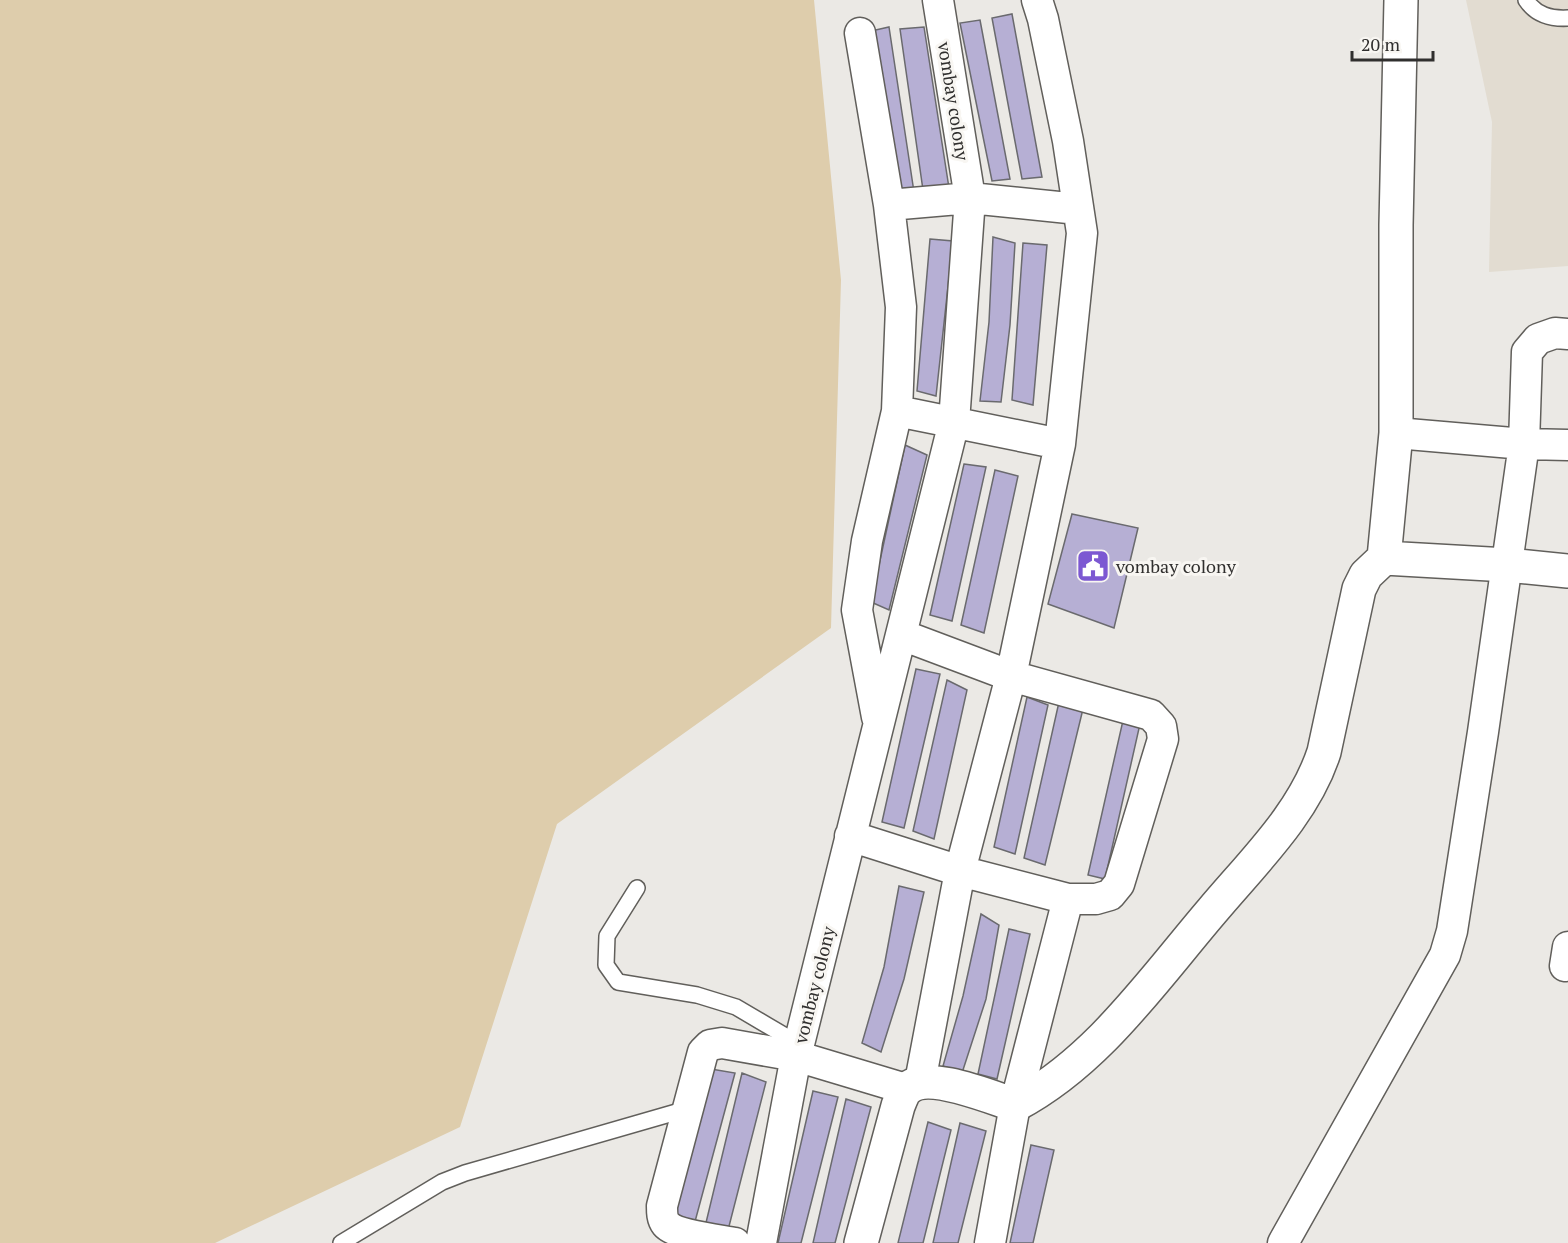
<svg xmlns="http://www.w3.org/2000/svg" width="1568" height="1243" font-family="'PT Serif',serif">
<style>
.built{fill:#e2dcd1}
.green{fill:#decdac}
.building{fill:#b6afd4;stroke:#6a6a6e;stroke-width:1.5}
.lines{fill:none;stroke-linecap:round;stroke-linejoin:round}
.service-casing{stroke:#615f5b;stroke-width:18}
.minor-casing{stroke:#615f5b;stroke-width:33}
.tertiary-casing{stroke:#615f5b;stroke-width:36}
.service{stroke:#fff;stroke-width:15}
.minor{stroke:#fff;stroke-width:30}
.tertiary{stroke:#fff;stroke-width:33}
.labels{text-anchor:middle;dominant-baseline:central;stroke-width:6;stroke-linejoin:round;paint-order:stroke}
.street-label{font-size:18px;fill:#302f2e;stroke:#f8f6f2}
.poi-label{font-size:18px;fill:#302f2e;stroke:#f8f6f2;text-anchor:start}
</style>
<rect width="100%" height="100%" fill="#ebe9e5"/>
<!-- built -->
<path class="built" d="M1466 0H1568V266L1489 272 1492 122Z"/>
<!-- green -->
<path class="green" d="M0 0H814L841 280 831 628 557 824 460 1127 215 1243H0Z"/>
<!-- building -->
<path class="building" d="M1012 14 1042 177 1022 179 992 18Z
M980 20 1010 179 992 181 960 23Z
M889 27 914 192 896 194 871 31Z
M924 27 949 188 923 190 900 29Z
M993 237 1015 243 1010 325 1001 402 980 401 989 322Z
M930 239 953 241 936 396 917 391Z
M1023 243 1047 245 1033 405 1012 400Z
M905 445 927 455 889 610 871 602Z
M964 464 986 467 952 621 930 615Z
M995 470 1018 476 984 633 961 625Z
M1072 514 1138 528 1114 628 1048 604Z
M916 669 940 674 904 828 882 822Z
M947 680 967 690 934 839 913 831Z
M1027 697 1048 705 1015 854 994 847Z
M1059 702 1083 709 1045 865 1024 858Z
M1124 716 1140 724 1105 879 1088 875Z
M899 886 924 892 904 979 881 1052 862 1043 884 967Z
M981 914 999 925 986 999 962 1073 943 1066 963 996Z
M1009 929 1030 934 997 1079 978 1074Z
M711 1069 735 1073 693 1229 671 1221Z
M742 1073 766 1082 726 1238 704 1231Z
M813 1091 838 1097 801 1243H778Z
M846 1099 871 1107 835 1243H813Z
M928 1122 951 1130 923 1243H898Z
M960 1123 986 1131 958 1243H933Z
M1031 1145 1054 1150 1033 1243H1010Z"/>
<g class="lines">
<!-- service casing -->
<g class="service-casing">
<path id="service" d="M1526 0C1536 15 1550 19 1568 18
M637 888 607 936 606 965 618 982 697 995 736 1007 799 1044
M341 1243 442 1182 465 1173 687 1109"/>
</g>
<!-- minor casing -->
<g class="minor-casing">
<path id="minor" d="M860 33 889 205 901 307 897 411 867 541 857 610 877 717
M889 205 970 198 1078 209
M897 411 1060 444
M1396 433 1524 444 1568 445
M850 836 960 871 1068 899H1096L1110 895 1119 884 1163 739 1161 726 1151 715 1011 676 902 635
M1565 966 1568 947
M920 1082 960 871 1011 676 1060 444 1082 233 1068 141 1043 19 1037 0
M735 1243C720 1240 675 1235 666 1224 662 1219 662 1212 662 1206L703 1052 710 1045 722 1043 796 1056 906 1089
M761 1243 796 1056 954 422 970 198 938 0
M990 1243 1015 1105 1068 899
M1283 1243 1445 955 1452 931 1483 732 1524 444 1527 352 1538 339 1555 333 1568 334"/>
</g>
<!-- tertiary casing -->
<g class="tertiary-casing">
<path id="tertiary" d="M1384 558 1507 565 1568 571
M861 1243 898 1106C900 1101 903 1092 907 1089 927 1070 990 1097 1015 1105 1097 1062 1153 980 1212 911 1253 862 1304 814 1324 752L1359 589 1366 575 1384 558 1396 433V225L1401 0"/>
</g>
<!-- service -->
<use href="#service" class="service"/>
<!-- minor -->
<use href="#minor" class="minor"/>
<!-- tertiary -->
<use href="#tertiary" class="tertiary"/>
</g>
<!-- icons -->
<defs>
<g id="civic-square" transform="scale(1.725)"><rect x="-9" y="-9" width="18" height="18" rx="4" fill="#7c58d2" stroke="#f8f6f2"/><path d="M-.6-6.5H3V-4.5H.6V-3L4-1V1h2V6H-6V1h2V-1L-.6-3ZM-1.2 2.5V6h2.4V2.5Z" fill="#fff"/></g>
</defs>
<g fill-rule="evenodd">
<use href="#civic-square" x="1093" y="566"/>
</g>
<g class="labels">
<!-- street labels -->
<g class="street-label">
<text transform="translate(954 101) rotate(81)">vombay colony</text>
<text transform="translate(814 985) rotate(-76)">vombay colony</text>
</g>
<!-- poi labels -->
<g class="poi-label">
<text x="1116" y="566">vombay colony</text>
</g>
</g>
<!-- scale -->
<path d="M1352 51v9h81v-9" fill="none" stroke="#302f2e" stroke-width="3"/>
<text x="1361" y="51" font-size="18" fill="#302f2e" stroke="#f8f6f2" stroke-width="4.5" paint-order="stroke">20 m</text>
</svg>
